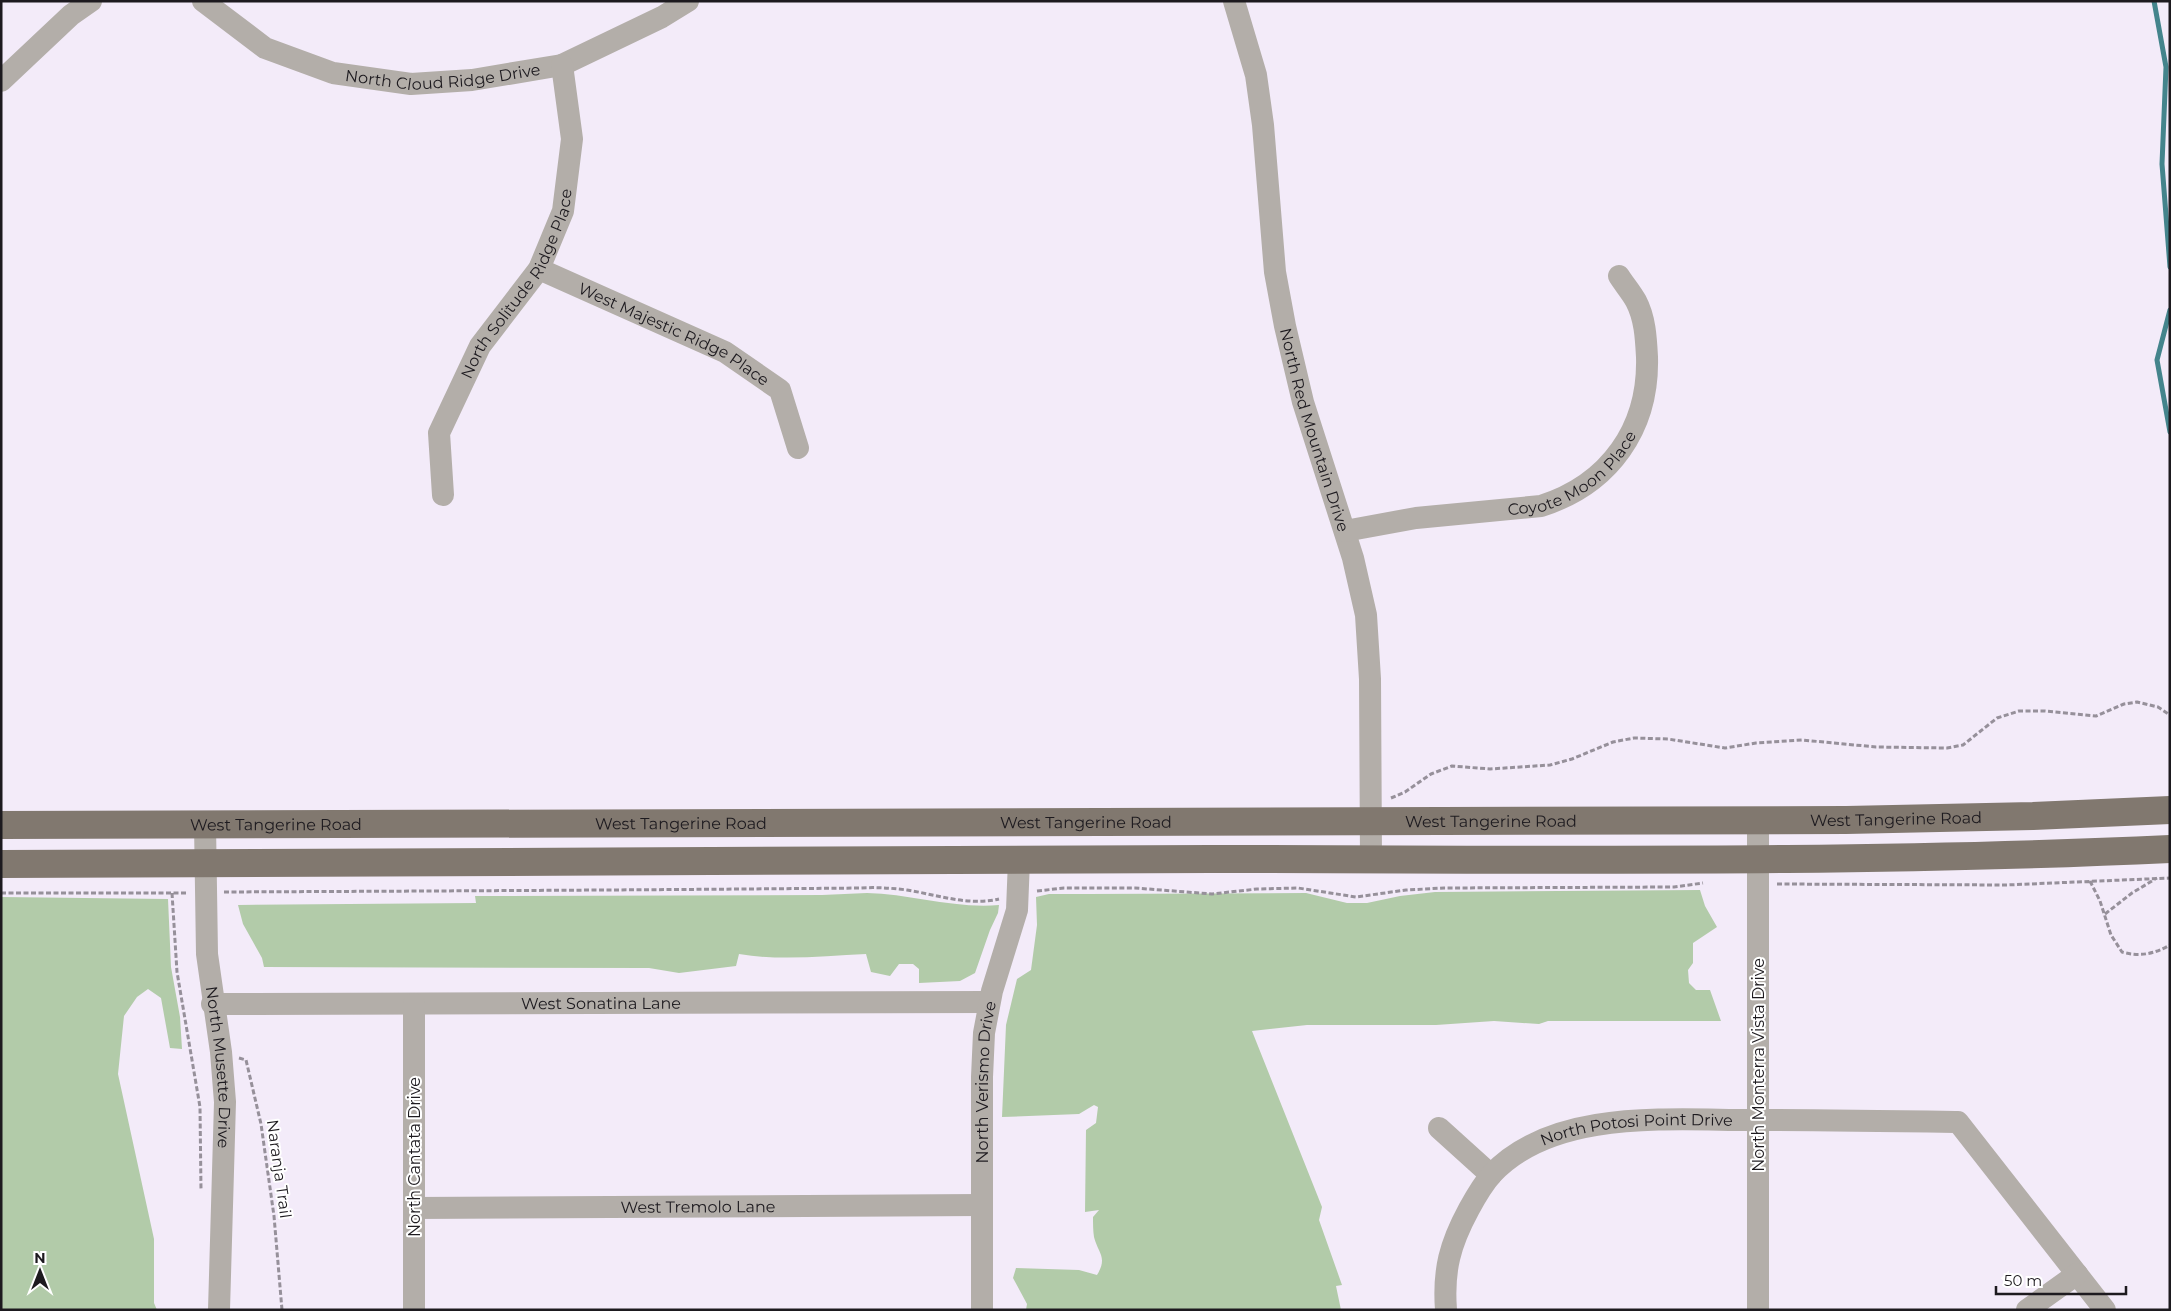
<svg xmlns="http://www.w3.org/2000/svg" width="2171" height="1311" font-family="Montserrat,sans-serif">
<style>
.green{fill:#b2cba9}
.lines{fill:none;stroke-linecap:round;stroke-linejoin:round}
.stream{stroke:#44848c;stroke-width:5}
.path{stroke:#96909a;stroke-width:3;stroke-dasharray:5 2.5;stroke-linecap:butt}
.minor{stroke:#b3aea9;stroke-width:22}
.major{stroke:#81786f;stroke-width:28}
.labels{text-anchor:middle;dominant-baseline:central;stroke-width:4;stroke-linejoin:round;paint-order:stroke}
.street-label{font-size:16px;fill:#1d1a1f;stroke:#fff}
</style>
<rect width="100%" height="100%" fill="#f3ebf9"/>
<!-- green -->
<path class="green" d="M1700 890 1705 906 1717 927 1693 943V963L1688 970 1689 983 1696 990H1710L1721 1021H1548L1539 1024 1494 1021 1436 1025H1307L1252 1031 1322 1207 1319 1220 1342 1285 1336 1286 1341 1310H1026L1027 1304 1013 1278 1016 1268 1079 1270 1097 1275C1108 1257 1098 1253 1094 1237 1093 1231 1093 1223 1093 1217L1099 1210 1085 1212 1086 1130 1096 1123 1098 1107 1094 1105 1079 1114 1002 1117 1006 1025 1017 979 1031 970 1037 925 1036 897 1049 894H1089L1306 893 1347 903H1367L1400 896 1435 892Z
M867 893C911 894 955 909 999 905L998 913 990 930 975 973 960 981 919 983V969L913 964H899L890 976 871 972 866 954C824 956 780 961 739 954L736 966 679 973 649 968 264 967 262 958 243 924 238 905 476 903 475 896 822 895Z
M1 897 168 899 171 967 180 1017 182 1049 170 1048 161 998 148 989 137 997 124 1016 118 1074 154 1239V1303L157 1310H1Z"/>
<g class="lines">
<!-- stream -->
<path class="stream" d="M2154 1 2166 67 2162 164 2170 267
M2170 310 2157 360 2170 432"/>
<!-- path -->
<path class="path" d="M1391 798 1405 792 1431 774 1452 766 1490 769 1550 765 1572 759 1613 742 1634 738 1668 739 1725 748 1756 743 1802 740 1876 747 1947 748 1963 745 1997 718 2019 711H2045L2096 716 2124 704 2137 702 2158 707 2170 715
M2090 881 2100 901 2111 935 2122 952C2140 957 2154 954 2170 945
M1777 884 2006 885 2170 878
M1037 891 1064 888H1135L1212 894 1257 889 1298 888 1356 897 1406 890 1444 888 1674 887 1703 883
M224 892C436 891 648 890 860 888 876 887 891 888 907 890 938 895 968 906 999 899
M1 893H188
M172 893 177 972 200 1107 201 1190
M2105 914 2132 893 2157 878
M239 1058 246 1060 261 1124 274 1216 282 1310"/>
<!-- minor -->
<g class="minor">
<path id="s1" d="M203 1 265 48 333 73 411 84 472 80 562 65 662 17 688 1"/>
<path id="s2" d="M1234 1 1256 75 1263 125 1275 272 1285 326 1303 402 1353 558 1366 615 1370 679 1371 859"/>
<path d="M1 81 71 15 91 1"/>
<path id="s3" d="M539 269 725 352 780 390 798 448"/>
<path id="s4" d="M443 495 439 433 480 346 539 269 563 211 572 139 562 65"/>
<path id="s5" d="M1345 531 1416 518 1541 506C1610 484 1649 428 1647 357 1646 338 1645 318 1636 301 1631 292 1624 284 1619 276"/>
<path id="s6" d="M205 824 207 954 221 1052 225 1102 219 1310"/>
<path id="s7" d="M212 1004 989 1002"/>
<path d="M414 1004V1310"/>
<path d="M1439 1128 1491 1175"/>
<path id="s8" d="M414 1208 982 1205"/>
<path id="s9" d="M982 1310V1077L984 1033 992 991 1017 910 1019 860"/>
<path id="s10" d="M1446 1310C1443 1270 1450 1244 1469 1209 1475 1198 1483 1184 1492 1174 1553 1109 1669 1120 1750 1120 1819 1120 1888 1121 1958 1122L2105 1310"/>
<path d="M1758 1310V821"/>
<path d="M2027 1310 2077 1274"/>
</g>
<!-- major -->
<g class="major">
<path id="s11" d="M1 825 1846 820 2033 816 2170 810"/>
<path d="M1 864C404 863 808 860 1211 859 1531 859 1850 864 2170 849"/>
</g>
</g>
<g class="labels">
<!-- street labels -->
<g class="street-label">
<text stroke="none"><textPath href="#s1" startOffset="261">North Cloud Ridge Drive</textPath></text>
<text stroke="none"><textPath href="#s4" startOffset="232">North Solitude Ridge Place</textPath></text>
<text stroke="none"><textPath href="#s3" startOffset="150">West Majestic Ridge Place</textPath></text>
<text stroke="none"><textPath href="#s2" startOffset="438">North Red Mountain Drive</textPath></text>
<text stroke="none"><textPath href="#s5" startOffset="241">Coyote Moon Place</textPath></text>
<text stroke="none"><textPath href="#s11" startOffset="1895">West Tangerine Road</textPath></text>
<text stroke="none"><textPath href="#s11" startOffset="1490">West Tangerine Road</textPath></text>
<text stroke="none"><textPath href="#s11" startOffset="1085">West Tangerine Road</textPath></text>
<text stroke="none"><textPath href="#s11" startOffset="680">West Tangerine Road</textPath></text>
<text stroke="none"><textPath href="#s11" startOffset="275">West Tangerine Road</textPath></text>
<text stroke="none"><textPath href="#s7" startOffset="389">West Sonatina Lane</textPath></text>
<text transform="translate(1758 1065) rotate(-90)">North Monterra Vista Drive</text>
<text stroke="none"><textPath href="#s6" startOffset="244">North Musette Drive</textPath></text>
<text stroke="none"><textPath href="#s9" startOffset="228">North Verismo Drive</textPath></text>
<text stroke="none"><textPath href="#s10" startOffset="304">North Potosi Point Drive</textPath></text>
<text transform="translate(414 1157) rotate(-90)">North Cantata Drive</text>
<text transform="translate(279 1169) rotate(82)">Naranja Trail</text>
<text stroke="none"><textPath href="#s8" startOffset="284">West Tremolo Lane</textPath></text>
</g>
</g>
<!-- border -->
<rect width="2171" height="1311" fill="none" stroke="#1d1a1f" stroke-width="5"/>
<!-- north arrow -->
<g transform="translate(40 1271)" stroke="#ffffff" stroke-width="4" paint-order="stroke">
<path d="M0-4L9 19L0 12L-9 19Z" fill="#1d1a1f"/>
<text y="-8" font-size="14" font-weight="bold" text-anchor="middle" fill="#1d1a1f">N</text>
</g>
<!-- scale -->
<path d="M1996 1286v8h130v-8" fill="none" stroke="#1d1a1f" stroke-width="2.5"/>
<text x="2004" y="1286" font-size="15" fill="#1d1a1f" stroke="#ffffff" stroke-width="4" paint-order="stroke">50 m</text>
</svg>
